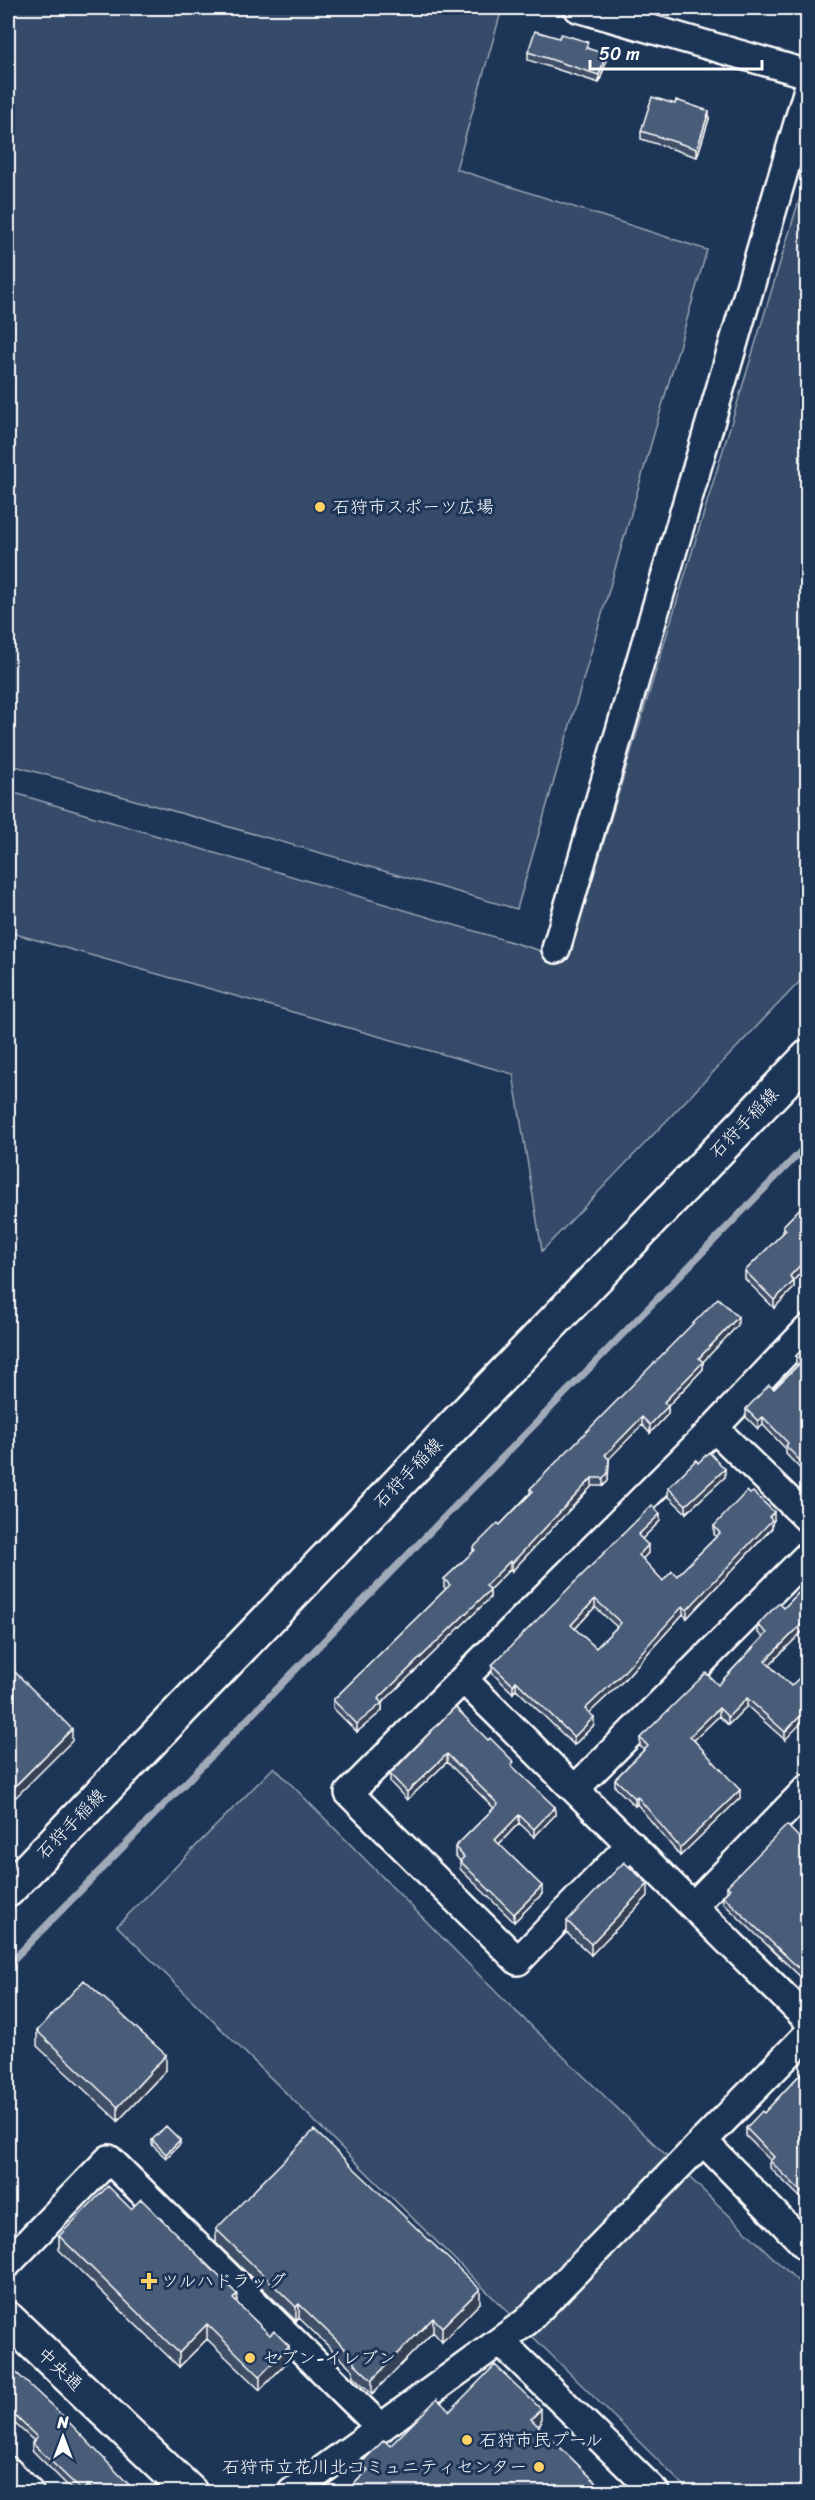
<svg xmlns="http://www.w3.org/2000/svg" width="815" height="2500" font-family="Sriracha,'Klee One',sans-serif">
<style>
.green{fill:#364b69;stroke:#9aa5b4;stroke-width:1.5}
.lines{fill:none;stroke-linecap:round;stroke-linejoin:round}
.stream{stroke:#a0aab8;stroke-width:7}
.minor-casing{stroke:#fff;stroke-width:32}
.tertiary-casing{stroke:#fff;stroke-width:38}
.primary-casing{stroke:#fff;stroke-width:38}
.minor{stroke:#1d3557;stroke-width:27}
.tertiary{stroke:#1d3557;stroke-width:33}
.primary{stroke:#1d3557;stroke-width:33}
.wall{fill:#405068;stroke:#fff;stroke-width:1.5;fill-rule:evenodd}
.shaded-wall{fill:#344155;stroke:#fff;stroke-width:1.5}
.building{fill:#4a5d79;stroke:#fff;stroke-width:1.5;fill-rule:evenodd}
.poi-dot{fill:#ffd166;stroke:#1d3557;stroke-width:2}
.labels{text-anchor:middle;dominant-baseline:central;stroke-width:6;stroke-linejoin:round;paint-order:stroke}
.poi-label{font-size:18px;fill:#fff;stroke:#1d3557;text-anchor:start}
.street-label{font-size:18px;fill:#fff;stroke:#1d3557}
</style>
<rect width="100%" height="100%" fill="#1d3557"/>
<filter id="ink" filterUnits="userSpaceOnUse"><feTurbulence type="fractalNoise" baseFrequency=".0167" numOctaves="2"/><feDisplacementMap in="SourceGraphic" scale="12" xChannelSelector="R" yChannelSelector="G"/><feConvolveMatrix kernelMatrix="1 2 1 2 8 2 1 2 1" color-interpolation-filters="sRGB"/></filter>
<g filter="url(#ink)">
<!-- green -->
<path class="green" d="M8 8 502 9 456 169 707 250 517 909 8 764Z
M807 174V974L542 1251 513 1074 8 932V791L568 959Z
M274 1767 498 1994 807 2290V2492H690L117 1926Z"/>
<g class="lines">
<!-- stream -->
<path class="stream" d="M8 1965 808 1144"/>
<!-- minor casing -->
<g class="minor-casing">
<path id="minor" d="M578 8 808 74
M556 949 808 89
M714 1428 808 1519
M463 1679 808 2020
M575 1789 808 1555
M631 1844 518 1961 349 1793 714 1428 808 1329
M693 1906 808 1788
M703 2141 808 2248
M8 2263 109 2159 381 2428
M500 2341 655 2492
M8 2471 29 2492
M292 2492 526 2322 808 2034"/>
</g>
<!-- tertiary casing -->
<g class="tertiary-casing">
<path id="tertiary" d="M8 2319 190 2492"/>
</g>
<!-- primary casing -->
<g class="primary-casing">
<path id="primary" d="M8 1890 808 1057"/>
</g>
<!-- minor -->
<use href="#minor" class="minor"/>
<!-- tertiary -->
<use href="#tertiary" class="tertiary"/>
<!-- primary -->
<use href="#primary" class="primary"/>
</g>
<!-- wall -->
<path class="wall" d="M588 48 606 62 599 83 528 60V52Z
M709 119 697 157 641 139V131Z
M807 1201V1266L794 1280V1288L774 1308 745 1279V1271L783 1233V1226Z
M738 1325 703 1361V1369L668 1406V1414L650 1433 642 1425 609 1458 608 1481 603 1486H592L512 1571 510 1569 490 1589V1598L382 1703V1711L357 1732 333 1708V1700L446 1589 444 1587V1579L473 1552V1548L500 1525 530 1493V1489Z
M807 1344V1476L786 1454V1449L763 1425 758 1429 746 1417V1409L774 1389 798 1365 796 1364V1356Z
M698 1463 725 1477 686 1513 668 1496V1488Z
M774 1520 772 1523V1528L687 1618 683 1614 622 1682 589 1713 594 1725 574 1745 516 1689 513 1693 492 1673V1665L660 1521 642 1539 648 1553 642 1559 663 1581 677 1576 716 1537 714 1534V1526ZM595 1607 617 1627 596 1648 575 1629Z
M807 1584V1627L769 1665 791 1686 785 1740 747 1706 728 1725 719 1716 694 1740 740 1798 680 1856 637 1804 635 1806 615 1787V1779L644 1750 640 1746V1738L718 1685 763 1637 758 1633V1625L784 1608Z
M455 1707 514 1768 555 1815 534 1837 519 1823 499 1844 542 1894 514 1922 460 1869V1861L455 1855V1847L494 1808 447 1762 407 1800 390 1782V1774Z
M807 1846V1983L723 1903V1896L727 1892V1886Z
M648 1896 591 1955 567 1933V1921Z
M37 2031 166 2070 118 2121 37 2046Z
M807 2067 806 2203 770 2168V2160L746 2136V2128L764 2113Z
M152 2140 180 2144 166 2158 152 2145Z
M131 2209 237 2303 289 2360 260 2390 207 2339 179 2367 59 2250V2236Z
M216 2229 480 2303 442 2342 433 2332 372 2394 353 2376V2370L299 2318 296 2321 216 2243Z
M8 2365 135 2493H75L32 2450V2443L34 2441 12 2421 10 2423 8 2421Z
M450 2411 541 2423 538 2426 606 2492 620 2493H352V2486L361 2477V2463Z"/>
<!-- shaded-wall -->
<path class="shaded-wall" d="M606 54V62L599 83V75Z
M709 111V119L697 157V149Z
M807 1258V1266L790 1284V1276Z
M794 1281V1288L774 1308V1300Z
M738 1317V1325L699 1366V1358Z
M703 1362V1369L664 1410V1402Z
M668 1406V1414L650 1433V1425Z
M642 1417V1425L605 1463V1455Z
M763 1417V1425L758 1429V1421Z
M609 1459 608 1481 603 1486V1478Z
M725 1469V1477L686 1513V1505Z
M592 1478V1486L512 1571V1563Z
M774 1512V1520L772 1523V1528L687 1618V1610Z
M660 1514V1521L638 1543V1535Z
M648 1545V1553L639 1563V1555Z
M510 1561V1569L486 1593V1585Z
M490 1590V1598L382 1703V1711L357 1732V1724L378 1699Z
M595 1599V1607L571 1633V1625Z
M683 1606V1614L622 1682 585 1717V1709Z
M807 1619V1627L765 1669V1661Z
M516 1681V1689L513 1693V1685Z
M747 1698V1706L728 1725V1717Z
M719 1708V1716L690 1744V1736Z
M807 1709V1717L785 1740V1732Z
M594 1717V1725L574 1745V1737Z
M72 1729V1741L8 1805V1793Z
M447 1754V1762L407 1800V1792Z
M740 1790V1798L680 1856V1848Z
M637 1796V1804L635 1806V1798Z
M555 1807V1815L534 1837V1829Z
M519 1815V1823L495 1848V1840Z
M648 1884V1896L591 1955V1944Z
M542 1886V1894L514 1922V1914Z
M166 2055V2070L118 2121V2107Z
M180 2140V2144L166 2158V2154Z
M807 2194V2202L806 2203V2196Z
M480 2289V2303L442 2342V2327Z
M237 2294V2308L233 2299Z
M299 2304V2318L296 2321V2307Z
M433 2318V2332L372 2394V2380Z
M207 2324V2339L179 2367V2353Z
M289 2346V2360L260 2390V2376Z
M541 2409V2423L531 2433V2419Z
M12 2413V2421L10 2423V2416Z
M88 2485V2492L82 2493V2491Z"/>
<!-- building -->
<path class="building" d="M535 31 559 38 561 34 588 42 586 48 606 54 599 75 528 52Z
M652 97 675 104 676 100 709 111 697 149 641 131Z
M807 1201V1258L790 1276 794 1281 774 1300 745 1271 786 1230 783 1226Z
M718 1298 738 1317 699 1358 703 1362 664 1402 668 1406 650 1425 642 1417 605 1455 609 1459 608 1473 603 1478H592L512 1563 510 1561 486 1585 490 1590 378 1699 382 1703 357 1724 333 1700 450 1585 444 1579 475 1550 473 1548 498 1523 500 1525 533 1491 530 1489Z
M807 1344V1468L786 1446 788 1443 763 1417 758 1421 746 1409 769 1385 774 1389 802 1361 796 1356Z
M709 1452 725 1469 686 1505 668 1488 696 1460 698 1463Z
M747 1491 750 1494 753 1492 774 1512 769 1517 772 1520 687 1610 683 1606 622 1674 585 1709 594 1717 574 1737 516 1681 513 1685 492 1665 652 1505 660 1514 638 1535 648 1545 639 1555 663 1581 672 1571 677 1576 720 1533 714 1526ZM595 1599 621 1623 596 1648 571 1625Z
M807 1584V1619L765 1661 791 1686 807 1670V1709L785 1732 747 1698 728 1717 719 1708 690 1736 740 1790 680 1848 637 1796 635 1798 615 1779 648 1746 640 1738 706 1673 718 1685 767 1633 758 1625 764 1618 779 1603 784 1608Z
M12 1669 72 1729 8 1793V1674Z
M455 1707 488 1740 490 1738 514 1762 511 1765 555 1807 534 1829 519 1815 495 1840 542 1886 514 1914 460 1861 464 1857 455 1847 498 1804 447 1754 407 1792 390 1774Z
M787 1825 807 1846V1946L806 1948 807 1950V1976L723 1896 730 1889 727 1886Z
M624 1862 648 1884 591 1944 567 1921Z
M84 1980 166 2055 118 2107 37 2031Z
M807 2067V2194L806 2196 770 2161 774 2157 746 2128 762 2111 764 2113Z
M166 2126 180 2140 166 2154 152 2140Z
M314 2130 480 2289 442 2327 433 2318 372 2380 353 2362 356 2359 299 2304 296 2307 216 2229Z
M108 2186 131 2209 141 2199 237 2294 233 2299 270 2335 274 2331 289 2346 260 2376 207 2324 179 2353 59 2236Z
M8 2365 64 2417 135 2491 133 2493H97L88 2485 82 2491 32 2443 37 2437 12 2413 10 2416 8 2413Z
M495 2365 541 2409 531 2419 606 2492 612 2485 620 2493H359L352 2486 368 2470 361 2463 384 2440 390 2446 437 2399 450 2411Z"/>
</g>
<!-- markers -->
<g class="poi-dot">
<circle cx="320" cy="507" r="6"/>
<path d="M146 2272h6v6h6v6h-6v6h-6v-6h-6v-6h6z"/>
<circle cx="250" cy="2358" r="6"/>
<circle cx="467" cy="2440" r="6"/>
<circle cx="539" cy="2467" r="6"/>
</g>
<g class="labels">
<!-- poi labels -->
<g class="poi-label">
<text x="332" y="507">石狩市スポーツ広場</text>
<text x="161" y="2281">ツルハドラッグ</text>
<text x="262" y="2358">セブン-イレブン</text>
<text x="479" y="2440">石狩市民プール</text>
<text x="527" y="2467" text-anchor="end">石狩市立花川北コミュニティセンター</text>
</g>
<!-- street labels -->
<g class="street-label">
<text transform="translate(744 1123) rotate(-46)">石狩手稲線</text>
<text transform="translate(408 1473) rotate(-46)">石狩手稲線</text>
<text transform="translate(71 1824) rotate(-46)">石狩手稲線</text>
<text transform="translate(60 2369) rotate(43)">中央通</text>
</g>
</g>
<!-- margin -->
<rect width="815" height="2500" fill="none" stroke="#1d3557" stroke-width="30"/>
<rect x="15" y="15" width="785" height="2470" fill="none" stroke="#fff" stroke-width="2" filter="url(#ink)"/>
<!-- north arrow -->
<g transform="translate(63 2437)" stroke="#1d3557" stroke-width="4.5" paint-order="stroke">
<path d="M0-4.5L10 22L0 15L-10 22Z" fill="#ffffff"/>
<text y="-9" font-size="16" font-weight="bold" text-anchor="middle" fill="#ffffff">N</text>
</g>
<!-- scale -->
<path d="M590 60v9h172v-9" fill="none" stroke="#ffffff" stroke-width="3"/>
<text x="599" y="60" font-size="18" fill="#ffffff" stroke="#1d3557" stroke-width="4.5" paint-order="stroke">50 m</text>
</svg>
